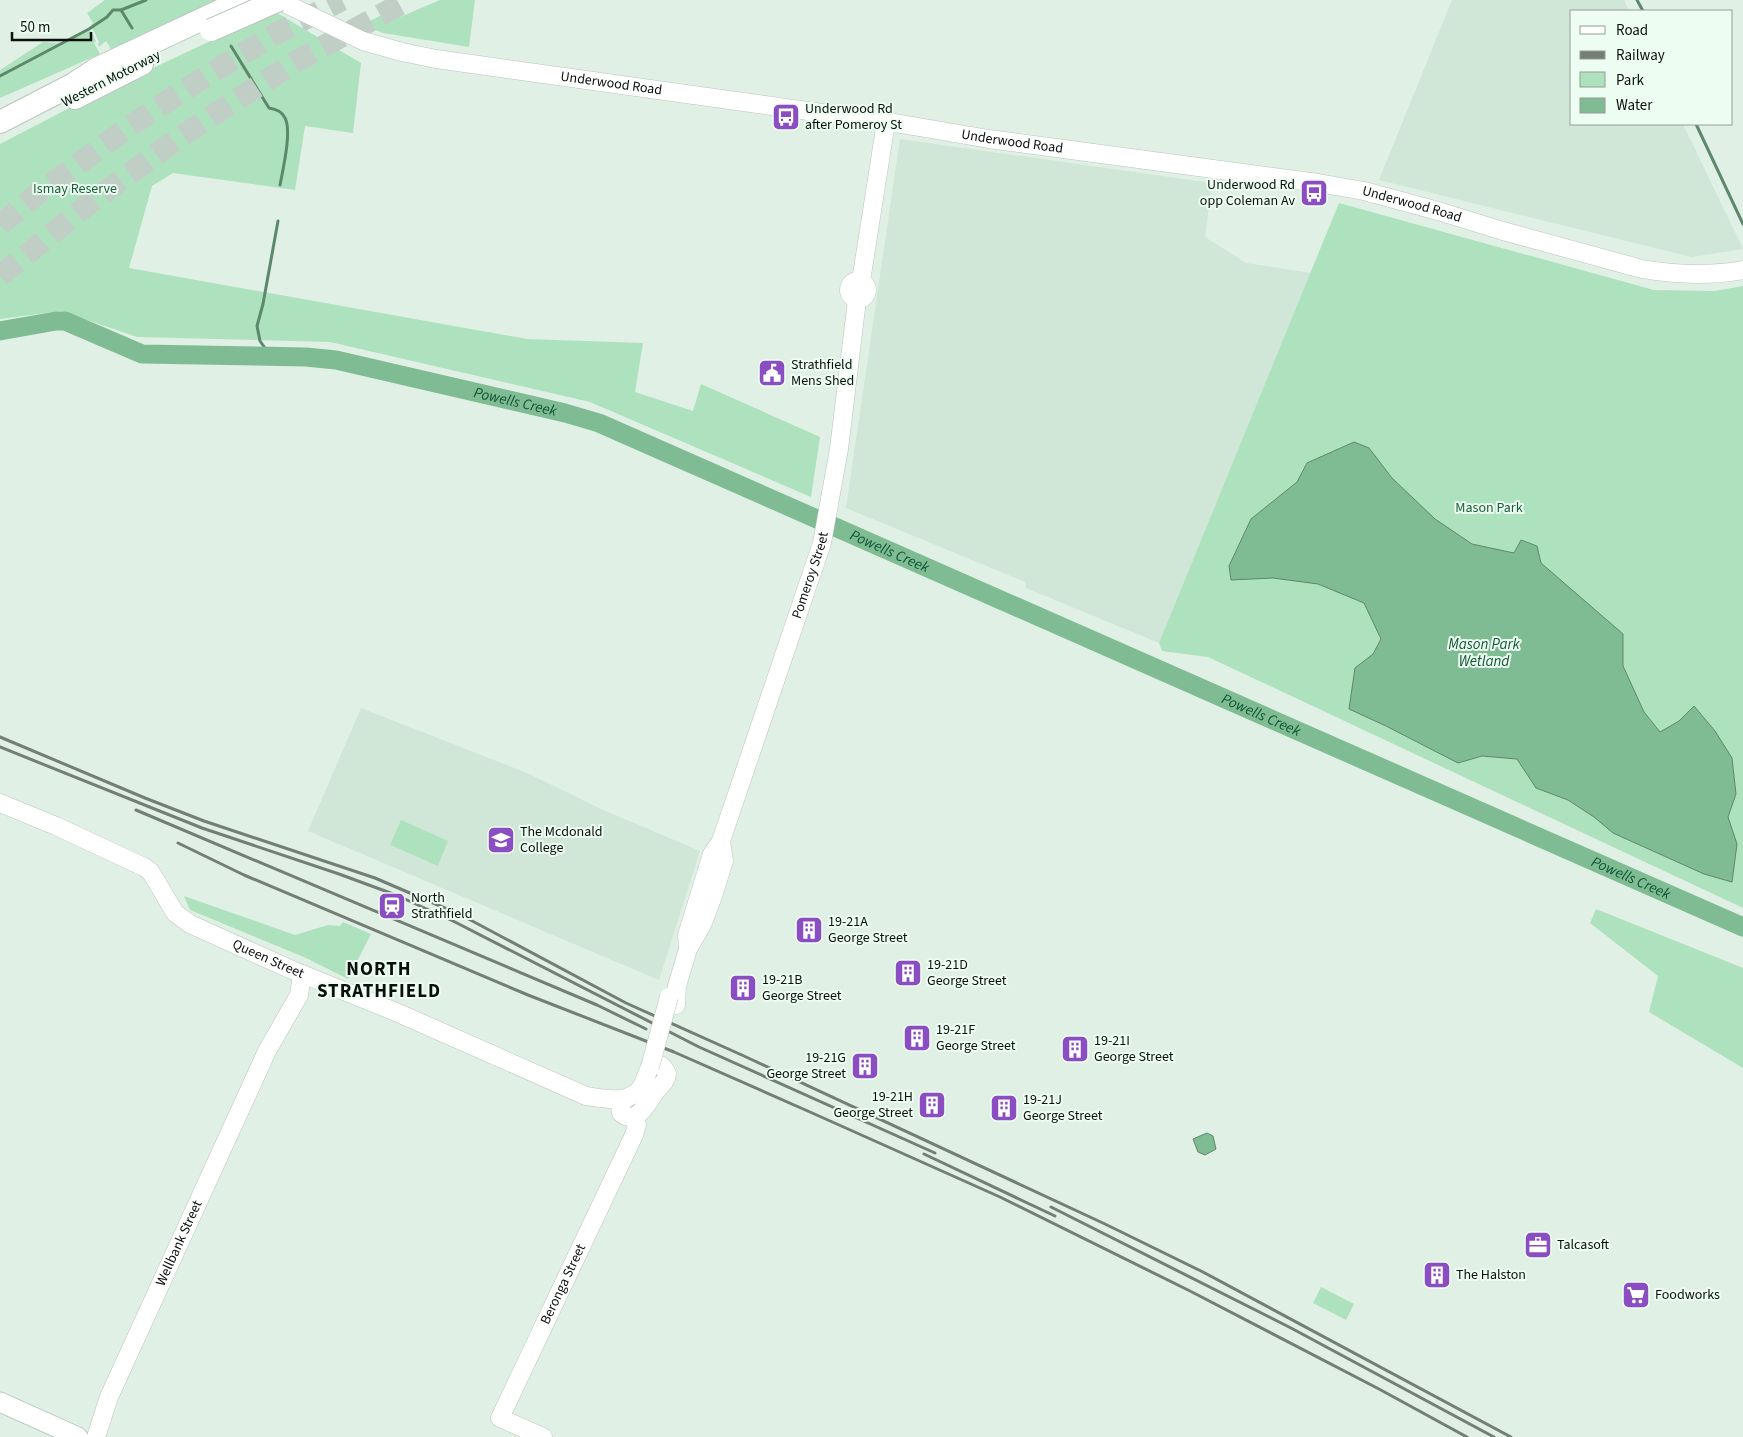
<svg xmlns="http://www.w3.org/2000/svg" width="1743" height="1437" font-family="'Source Sans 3',sans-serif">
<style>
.built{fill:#d0e6d7}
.green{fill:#aee2bf}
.water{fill:#7fbc94;stroke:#5c886c}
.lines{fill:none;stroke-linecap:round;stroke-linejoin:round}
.stream{stroke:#5c886c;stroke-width:3}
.river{stroke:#7fbc94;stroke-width:19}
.highway-tunnel{stroke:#c0cec5;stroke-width:22;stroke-dasharray:22 11;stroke-linecap:butt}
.secondary-casing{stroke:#b8c7bc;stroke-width:19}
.primary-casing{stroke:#b8c7bc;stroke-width:21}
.highway-casing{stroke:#b8c7bc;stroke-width:24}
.secondary{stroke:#fff;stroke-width:18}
.primary{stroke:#fff;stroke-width:19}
.highway{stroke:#fff;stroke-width:22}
.rail{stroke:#747e77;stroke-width:3}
.secondary-bridge-casing{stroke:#b8c7bc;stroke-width:19;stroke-linecap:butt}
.highway-bridge-casing{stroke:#b8c7bc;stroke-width:24;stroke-linecap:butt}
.secondary-bridge{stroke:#fff;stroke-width:18}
.highway-bridge{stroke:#fff;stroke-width:22}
.labels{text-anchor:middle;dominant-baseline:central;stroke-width:4;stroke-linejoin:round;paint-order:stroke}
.street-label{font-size:14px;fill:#0b100d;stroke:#eefdf2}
.poi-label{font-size:14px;fill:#0b100d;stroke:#eefdf2;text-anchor:start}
.park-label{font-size:14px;fill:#185e39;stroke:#eefdf2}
.water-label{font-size:15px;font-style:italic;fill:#0d5632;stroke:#eefdf2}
.district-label{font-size:19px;font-weight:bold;letter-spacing:1px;fill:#0b100d;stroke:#eefdf2}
</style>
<rect width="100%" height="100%" fill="#e0f0e5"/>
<!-- built -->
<path class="built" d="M1452 0H1624L1629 11H1572V124H1683L1743 249 1691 257 1379 180Z
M900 139 1212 183 1205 237 1246 263 1311 273 1159 643 1026 588 1025 582 846 508Z
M361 708 527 773 601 809 700 851 659 980 308 831Z"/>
<!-- green -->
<path class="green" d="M105 0H217L111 49 106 41 99 47 98 43 99 42 91 25 93 23 87 13Z
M440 0H475L469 47 383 33 368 27 366 23 395 8 400 17Z
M274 11 361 63 353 133 305 126 295 190 173 173 152 186 129 268 527 339 643 343 635 392 693 411 701 384 820 437 811 497 590 402 330 342 137 337 61 311 0 319V144L81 102Z
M90 30 96 41 94 43 100 54 0 98V77Z
M43 42 59 43 0 74V70Z
M1339 203 1654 290 1715 291 1743 286V908L1208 657 1162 651 1159 643Z
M401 820 448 841 438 866 390 845Z
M184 896 295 935 328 925 340 926 343 922 371 934 348 979 306 958 190 910Z
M1596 909 1743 968V1068L1649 1012 1658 976 1590 923Z
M1321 1287 1354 1304 1346 1320 1313 1303Z"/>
<!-- water -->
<path class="water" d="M1354 442 1369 448 1392 478 1435 519 1472 544 1514 553 1521 540 1537 546 1541 563 1623 634V666L1644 712 1660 732 1679 721 1694 706 1715 731 1732 758 1736 794 1728 817 1737 844 1732 882 1704 874 1613 833 1594 817 1568 800 1536 788 1517 759 1482 756 1458 763 1386 726 1349 709 1355 668 1373 654 1381 639 1364 603 1318 584 1273 578 1231 580 1229 566 1251 519 1297 482 1307 463Z
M1207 1133 1213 1136 1216 1149 1205 1155 1198 1152 1193 1139Z"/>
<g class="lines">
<!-- stream -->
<path class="stream" d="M1637 0 1643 11
M121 10 132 28
M231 46 269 108C276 109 282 111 285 118 292 131 283 169 280 185
M0 76 89 29 107 17 113 10H121L146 0
M1696 124 1743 224
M274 356 265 348 260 341 257 326 263 304 278 221"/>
<!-- river -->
<path class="river" id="s1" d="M0 331 56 321H65L142 354 306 357 336 360 565 413 599 423 1743 927"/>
<!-- highway-tunnel -->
<path class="highway-tunnel" d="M0 225 37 194 130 126 206 76 277 33 342 0
M0 276 91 202 177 139 295 62 408 0"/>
<!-- secondary casing -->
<g class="secondary-casing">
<g id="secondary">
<path id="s2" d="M284 3 363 41 402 52 436 59 901 124 989 139 1318 183 1364 191 1438 211 1503 231 1642 269C1676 275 1709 276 1743 270"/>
<circle cx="858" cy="290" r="9"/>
<path d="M861 281 886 122"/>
<path id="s3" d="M0 803 56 826 144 867 150 871 155 879 175 913 190 924 292 970 396 1012 586 1096C606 1099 630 1105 642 1086 647 1078 646 1070 653 1064 660 1063 664 1067 667 1074 666 1084 658 1086 654 1094 647 1104 636 1126 621 1113L620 1106 625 1099"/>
<path id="s4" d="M688 949 687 935 712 854 721 841 822 543 839 449 857 300"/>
<path d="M676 1005 677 986 688 949 702 925 713 896 724 861 721 841"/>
<path id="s5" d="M96 1437 109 1397 267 1051 299 995 302 974"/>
<path id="s6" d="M543 1437 500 1418 634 1135 637 1125 635 1116"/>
</g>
</g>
<!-- primary casing -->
<g class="primary-casing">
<path id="primary" d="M0 1402 78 1437"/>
</g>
<!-- highway casing -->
<g class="highway-casing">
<path id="highway" d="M75 98 142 64
M0 122 72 85 98 68 243 0"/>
</g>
<!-- secondary -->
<use href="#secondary" class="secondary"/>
<!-- primary -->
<use href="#primary" class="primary"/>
<!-- highway -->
<use href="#highway" class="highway"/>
<!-- rail -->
<path class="rail" d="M0 737 145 798 204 821 375 878 461 915 626 1003 744 1056 1105 1224 1201 1271 1511 1437
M0 747 202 828 339 874 396 895 453 921 699 1047 935 1153
M136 810 597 1005 646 1029
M178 843 244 875 528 995 674 1052 810 1112 1000 1197 1190 1291 1379 1389 1467 1437
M924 1154 1055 1216
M1051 1207 1291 1328 1494 1437"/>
<!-- secondary-bridge casing -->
<g class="secondary-bridge-casing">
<path id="secondary-bridge" d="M650 1067 669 997"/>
</g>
<!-- highway-bridge casing -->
<g class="highway-bridge-casing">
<path id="highway-bridge" d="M211 30 279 0"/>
</g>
<!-- secondary-bridge -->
<use href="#secondary-bridge" class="secondary-bridge"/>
<!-- highway-bridge -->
<use href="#highway-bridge" class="highway-bridge"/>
</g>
<!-- icons -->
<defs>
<g id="bus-square" transform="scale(1.4375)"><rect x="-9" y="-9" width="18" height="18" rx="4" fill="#8b4dc2" stroke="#eefdf2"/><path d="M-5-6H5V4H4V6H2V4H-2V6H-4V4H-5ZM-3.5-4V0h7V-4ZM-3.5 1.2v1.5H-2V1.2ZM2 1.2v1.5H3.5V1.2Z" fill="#fff"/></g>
<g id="civic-square" transform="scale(1.4375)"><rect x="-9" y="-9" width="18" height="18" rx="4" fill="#8b4dc2" stroke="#eefdf2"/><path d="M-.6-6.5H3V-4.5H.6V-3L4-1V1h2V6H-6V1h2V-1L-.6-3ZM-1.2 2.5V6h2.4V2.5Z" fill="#fff"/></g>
<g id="school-square" transform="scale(1.4375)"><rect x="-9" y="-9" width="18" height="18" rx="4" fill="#8b4dc2" stroke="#eefdf2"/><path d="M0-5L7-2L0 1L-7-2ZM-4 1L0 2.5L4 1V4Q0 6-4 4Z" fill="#fff"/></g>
<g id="station-square" transform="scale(1.4375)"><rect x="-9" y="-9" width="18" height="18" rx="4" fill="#8b4dc2" stroke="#eefdf2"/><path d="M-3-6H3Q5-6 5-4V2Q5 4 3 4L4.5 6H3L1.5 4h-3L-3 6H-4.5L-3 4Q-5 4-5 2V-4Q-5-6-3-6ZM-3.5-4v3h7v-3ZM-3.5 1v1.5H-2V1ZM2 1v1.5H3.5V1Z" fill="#fff"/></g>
<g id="building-square" transform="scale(1.4375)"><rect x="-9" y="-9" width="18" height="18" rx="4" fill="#8b4dc2" stroke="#eefdf2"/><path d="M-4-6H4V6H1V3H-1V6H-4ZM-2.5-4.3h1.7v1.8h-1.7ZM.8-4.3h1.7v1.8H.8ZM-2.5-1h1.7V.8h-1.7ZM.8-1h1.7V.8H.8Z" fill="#fff"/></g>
<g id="office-square" transform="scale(1.4375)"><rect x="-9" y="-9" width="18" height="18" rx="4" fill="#8b4dc2" stroke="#eefdf2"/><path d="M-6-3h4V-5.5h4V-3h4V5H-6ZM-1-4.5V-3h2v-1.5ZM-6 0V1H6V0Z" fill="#fff"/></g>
<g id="supermarket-square" transform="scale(1.4375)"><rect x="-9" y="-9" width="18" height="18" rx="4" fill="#8b4dc2" stroke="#eefdf2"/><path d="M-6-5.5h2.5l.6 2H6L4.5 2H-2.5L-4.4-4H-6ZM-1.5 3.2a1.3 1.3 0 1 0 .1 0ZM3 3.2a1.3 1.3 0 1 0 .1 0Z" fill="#fff"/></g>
</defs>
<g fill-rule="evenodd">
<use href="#bus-square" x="786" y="117"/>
<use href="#bus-square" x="1314" y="193"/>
<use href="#civic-square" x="772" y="373"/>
<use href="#school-square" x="501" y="840"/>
<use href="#station-square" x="392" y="906"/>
<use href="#building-square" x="809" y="930"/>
<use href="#building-square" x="908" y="973"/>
<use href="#building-square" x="743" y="988"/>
<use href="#building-square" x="917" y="1038"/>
<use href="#building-square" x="1075" y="1049"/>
<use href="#building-square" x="865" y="1066"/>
<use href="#building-square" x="932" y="1105"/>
<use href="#building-square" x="1004" y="1108"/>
<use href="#office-square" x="1538" y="1245"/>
<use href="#building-square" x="1437" y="1275"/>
<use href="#supermarket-square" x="1636" y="1295"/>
</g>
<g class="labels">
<!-- street labels -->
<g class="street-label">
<text transform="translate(111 79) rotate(-27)">Western Motorway</text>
<text stroke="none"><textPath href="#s2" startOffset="340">Underwood Road</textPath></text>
<text stroke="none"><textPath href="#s2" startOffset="745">Underwood Road</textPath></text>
<text stroke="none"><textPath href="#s2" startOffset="1150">Underwood Road</textPath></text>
<text stroke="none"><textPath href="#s4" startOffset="395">Pomeroy Street</textPath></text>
<text stroke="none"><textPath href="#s3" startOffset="318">Queen Street</textPath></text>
<text stroke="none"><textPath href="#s5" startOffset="211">Wellbank Street</textPath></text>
<text stroke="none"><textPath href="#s6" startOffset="195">Beronga Street</textPath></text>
</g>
<!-- poi labels -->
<g class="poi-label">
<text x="805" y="109">Underwood Rd<tspan x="805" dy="16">after Pomeroy St</tspan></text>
<text x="1295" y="185" text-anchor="end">Underwood Rd<tspan x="1295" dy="16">opp Coleman Av</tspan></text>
<text x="791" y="365">Strathfield<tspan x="791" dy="16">Mens Shed</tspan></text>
<text x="520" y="832">The Mcdonald<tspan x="520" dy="16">College</tspan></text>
<text x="411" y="898">North<tspan x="411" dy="16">Strathfield</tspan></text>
<text x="828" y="922">19-21A<tspan x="828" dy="16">George Street</tspan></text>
<text x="927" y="965">19-21D<tspan x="927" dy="16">George Street</tspan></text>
<text x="762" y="980">19-21B<tspan x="762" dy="16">George Street</tspan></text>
<text x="936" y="1030">19-21F<tspan x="936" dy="16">George Street</tspan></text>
<text x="1094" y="1041">19-21I<tspan x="1094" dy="16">George Street</tspan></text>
<text x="846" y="1058" text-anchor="end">19-21G<tspan x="846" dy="16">George Street</tspan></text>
<text x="913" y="1097" text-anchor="end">19-21H<tspan x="913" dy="16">George Street</tspan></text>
<text x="1023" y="1100">19-21J<tspan x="1023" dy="16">George Street</tspan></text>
<text x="1557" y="1245">Talcasoft</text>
<text x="1456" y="1275">The Halston</text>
<text x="1655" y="1295">Foodworks</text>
</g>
<!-- park labels -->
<g class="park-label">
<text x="75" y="189">Ismay Reserve</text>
<text x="1489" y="508">Mason Park</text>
</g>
<!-- water labels -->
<g class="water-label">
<text stroke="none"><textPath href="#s1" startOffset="528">Powells Creek</textPath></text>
<text stroke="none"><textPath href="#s1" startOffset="932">Powells Creek</textPath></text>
<text x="1484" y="644">Mason Park<tspan x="1484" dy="17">Wetland</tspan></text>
<text stroke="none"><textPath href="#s1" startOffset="1338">Powells Creek</textPath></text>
<text stroke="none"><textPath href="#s1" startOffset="1742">Powells Creek</textPath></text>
</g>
<!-- district labels -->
<g class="district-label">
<text x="379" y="969">NORTH<tspan x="379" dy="22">STRATHFIELD</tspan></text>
</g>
</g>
<!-- legend -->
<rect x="1570" y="10" width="162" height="115" fill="#eefdf2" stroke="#939e96"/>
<rect x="1580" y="26" width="25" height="8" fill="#ffffff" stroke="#939e96"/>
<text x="1616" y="35" font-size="15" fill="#0b100d">Road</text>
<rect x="1580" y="51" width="25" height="8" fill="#747e77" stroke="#939e96"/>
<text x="1616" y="60" font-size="15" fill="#0b100d">Railway</text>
<rect x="1580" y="72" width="25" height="15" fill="#aee2bf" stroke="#939e96"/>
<text x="1616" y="85" font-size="15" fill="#0b100d">Park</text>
<rect x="1580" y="98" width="25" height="15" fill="#7fbc94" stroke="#939e96"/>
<text x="1616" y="110" font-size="15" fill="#0b100d">Water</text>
<!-- scale -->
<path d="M12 32v8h79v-8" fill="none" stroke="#0b100d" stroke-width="2.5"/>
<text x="20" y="32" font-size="15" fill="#0b100d" stroke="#eefdf2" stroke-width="4" paint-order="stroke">50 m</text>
</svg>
